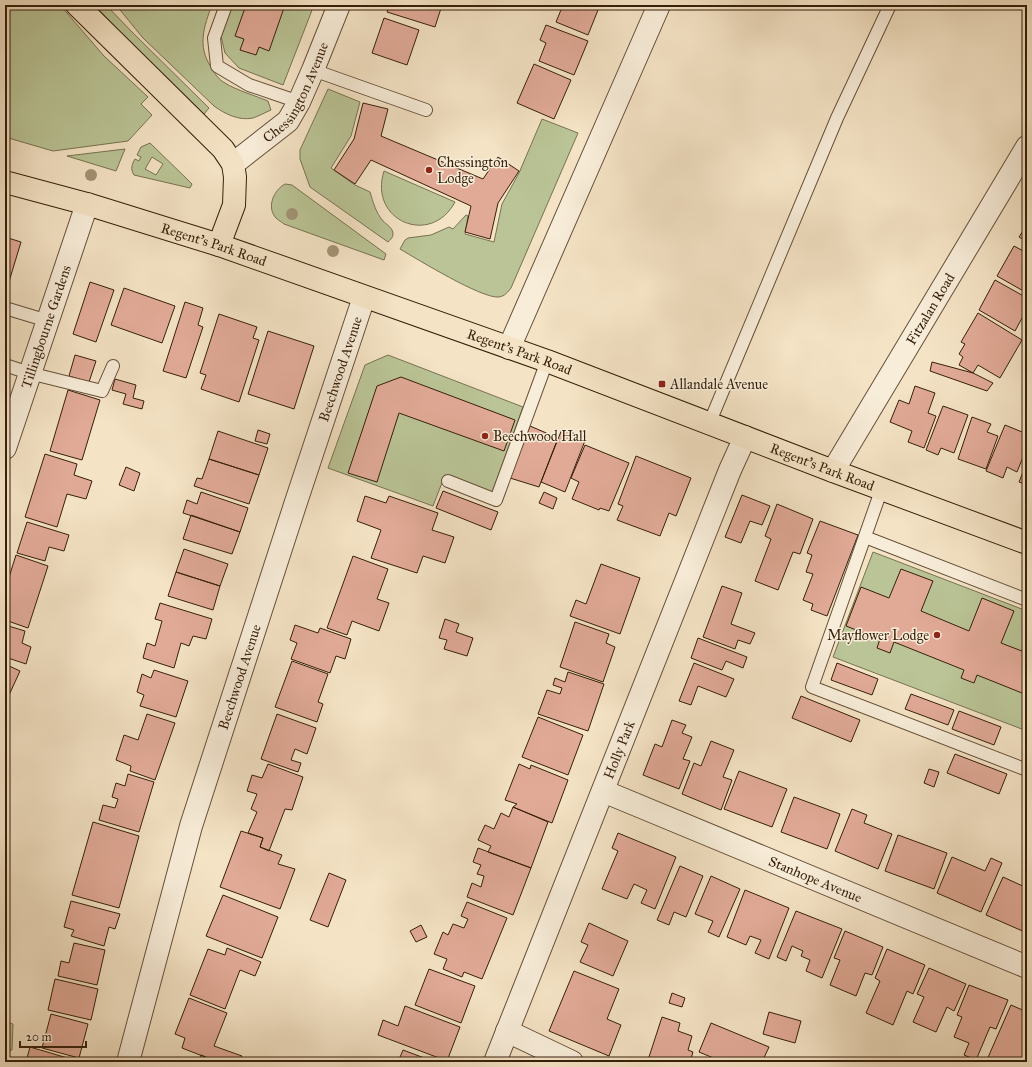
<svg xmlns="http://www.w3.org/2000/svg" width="1032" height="1067" font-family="'IM FELL Great Primer',serif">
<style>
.green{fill:#bac496;stroke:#787250;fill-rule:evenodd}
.building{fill:#e1aa97;stroke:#361f0a}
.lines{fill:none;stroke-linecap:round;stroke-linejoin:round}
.lane-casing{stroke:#665039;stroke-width:14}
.street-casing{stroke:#665039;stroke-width:24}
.primary-casing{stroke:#361f0a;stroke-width:24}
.lane{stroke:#f8edd9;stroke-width:12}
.street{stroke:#f8edd9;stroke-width:22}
.primary{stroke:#f4e3c5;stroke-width:22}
.tree{fill:#a29375}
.poi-dot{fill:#8f2418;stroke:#f8edd9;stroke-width:1.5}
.labels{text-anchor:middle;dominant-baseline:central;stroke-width:3;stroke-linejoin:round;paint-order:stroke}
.street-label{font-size:14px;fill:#361f0a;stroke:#f8edd9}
.poi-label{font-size:14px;fill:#361f0a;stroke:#f8edd9;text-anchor:start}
</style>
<rect width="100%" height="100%" fill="#f4e3c5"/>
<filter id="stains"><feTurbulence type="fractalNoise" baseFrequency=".005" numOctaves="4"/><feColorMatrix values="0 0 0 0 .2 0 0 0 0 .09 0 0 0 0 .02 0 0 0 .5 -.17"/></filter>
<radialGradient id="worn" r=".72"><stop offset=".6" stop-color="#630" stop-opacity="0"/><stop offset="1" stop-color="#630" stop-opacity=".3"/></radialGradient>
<!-- green -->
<path class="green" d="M5 5H60L104 56 148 97 141 104 152 115 128 141 53 151 5 137Z
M95 5H106L132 32 209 108 204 114 123 36Z
M116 5H212C204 26 197 46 211 67 214 73 219 80 225 83 236 90 256 96 268 101L271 110C266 112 259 116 253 118 239 121 225 114 214 106L143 38Z
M229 5H314L283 85 239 68 225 53 221 36Z
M328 89 360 102 351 136 331 168 355 185 370 192C373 202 376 213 383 221 387 225 393 228 393 234 393 238 390 240 388 242L310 187 300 159V150Z
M542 119 578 133 511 288C508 292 505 296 499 297 482 299 417 259 400 249L405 240 408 238 431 235 449 227 453 229 466 215 468 216 465 234 494 242 502 204 519 173Z
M150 143 190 182 192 184 190 188 134 175C130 169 132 164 135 159L139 161 141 157 137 155 141 147ZM152 157 163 164 156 175 145 169Z
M125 149 116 171 67 156Z
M384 171 455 202C431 247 368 221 384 171Z
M285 184 292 185 386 254 384 260 284 224C282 222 279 221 276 218 266 207 274 190 285 184Z
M388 355 523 407 492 493 445 475 433 506 328 468 365 365Z
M873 552 1027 611V731L833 657Z
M5 1022 13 1024 12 1050 5 1051Z"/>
<!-- building -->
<path class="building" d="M246 5H285L269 51 259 47 256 55 240 50 244 39 235 36Z
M390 5H442L435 27 387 12Z
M563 5H600L588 35 556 22Z
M384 18 419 30 407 65 372 53Z
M546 25 588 41 574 75 539 61 546 43 540 40Z
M534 64 571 80 554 119 517 103Z
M363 103 388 109 381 136 483 179 498 157 519 171 498 203 490 239 465 232 471 206 371 160 355 184 334 170 354 139Z
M1027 225V242L1019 237Z
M5 237 21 242 5 295Z
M1014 246 1027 253V293L997 276Z
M995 280 1027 298V309L1015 331 979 310Z
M90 282 114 290 96 342 73 334Z
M124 288 175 306 162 343 111 325Z
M185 302 203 308 198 325 203 327 186 378 163 371Z
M978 313 1022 340 1000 378 978 365 973 373 959 365 963 357 959 354 965 344 961 342Z
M219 314 257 327 253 338 259 340 239 402 201 389 206 375 200 373Z
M268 331 314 346 294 409 248 394Z
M75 355 96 361 89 382 69 376Z
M932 362 973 373 993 383 987 391 930 371Z
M401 377 515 420 504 451 399 413 377 482 348 473 377 386Z
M115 379 136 385 133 398 144 401 142 409 123 404 126 394 112 390Z
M915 386 935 393 928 413 936 416 924 448 908 442 912 431 890 422 899 400 909 404Z
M68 390 100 400 82 460 50 451Z
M943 406 968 415 954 453 941 448 938 455 926 450Z
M972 417 991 424 987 432 998 436 986 469 958 459Z
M1005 425 1027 434V447L1017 472 1007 467 1003 478 986 471Z
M530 426 558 438 539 487 510 478Z
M562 429 586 438 565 492 541 482Z
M258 430 270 434 267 444 255 441Z
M218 431 268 448 259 475 209 459Z
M585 445 629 463 609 511 600 508 599 510 572 499 579 482 571 478Z
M45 454 77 464 74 475 92 481 86 499 67 494 57 527 25 517Z
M636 456 691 478 676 516 669 513 660 536 617 520 623 506 618 504Z
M209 459 259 475 249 504 194 486 197 478 202 479Z
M1027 462V485L1019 482Z
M126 467 140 473 134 491 119 485Z
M443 491 498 512 491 530 436 508Z
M201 492 248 508 240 532 183 513 187 500 197 504Z
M544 492 557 498 553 509 539 503Z
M742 495 770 506 762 525 750 521 741 543 725 537Z
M365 496 386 503 389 496 438 513 432 530 454 537 445 563 423 556 417 573 371 558 381 530 357 521Z
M777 504 813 519 800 554 793 552 778 590 755 581 771 539 765 536Z
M191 515 240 532 232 554 183 539Z
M820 521 858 535 827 616 811 610 813 604 803 600 813 574 806 572 812 555 807 553Z
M27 522 69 535 64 551 49 547 45 561 17 553Z
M184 549 228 564 220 586 176 572Z
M16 555 48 566 28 628 5 620V590Z
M353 556 388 569 377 599 389 603 379 631 352 621 347 635 327 628Z
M601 564 640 578 620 634 570 616 576 600 586 604Z
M901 569 933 581 921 611 969 631 982 598 1014 611 1001 643 1027 653V695L977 675 974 683 961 678 964 670 894 642 890 653 877 648 880 639 846 626 861 587 889 598Z
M176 572 220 586 213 610 168 596Z
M722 586 742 593 731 624 755 633 750 644 738 640 735 649 703 637Z
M160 603 212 619 206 639 193 636 189 646 181 643 174 668 143 658 147 643 155 646 162 621 155 619Z
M445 619 459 624 456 632 473 638 467 656 444 649 447 640 439 638Z
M575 622 609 634 606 643 615 647 603 682 560 667Z
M5 625 25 631 22 643 31 647 26 664 5 657Z
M295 625 318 633 320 628 351 639 345 659 336 656 330 673 291 659 297 643 290 640Z
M698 638 747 657 743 668 726 661 722 670 691 658Z
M292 661 328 674 318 702 323 704 317 722 275 707Z
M694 663 734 679 726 697 698 686 691 705 679 701Z
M837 663 878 679 872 695 831 680Z
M5 664 20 671 5 704Z
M154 670 188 681 176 717 140 706 144 695 137 692 142 674 151 678Z
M568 672 604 684 588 731 538 714 547 690 560 694 562 688 553 685 555 678 565 682Z
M911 694 954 710 948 725 905 709Z
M801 696 860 720 851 742 792 718Z
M959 711 1001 727 994 745 952 729Z
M147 714 175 723 155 780 130 771 131 766 116 760 124 735 138 740Z
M277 714 316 728 307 754 295 749 291 760 301 763 298 772 261 759Z
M538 717 583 735 568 775 522 757Z
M672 720 686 725 682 733 692 737 683 759 690 761 679 789 643 775 655 744 662 747Z
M711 741 734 750 723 777 732 780 721 810 682 794 694 763 701 766Z
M955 754 1007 774 999 794 947 773Z
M268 764 303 777 292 810 285 809 269 851 260 847 263 838 248 833 257 812 251 809 257 794 247 791 252 775 262 778Z
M519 764 530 769 531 765 568 780 552 823 513 807 517 804 505 800Z
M929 769 939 772 934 787 924 783Z
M739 771 787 789 772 827 724 809Z
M128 774 154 782 139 832 99 820 103 805 115 808 118 799 112 797 116 783 125 786Z
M794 797 840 814 827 849 781 832Z
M513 807 548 822 531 868 488 852 491 846 478 840 485 825 494 829 501 813 509 817Z
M852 809 867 815 864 823 892 834 878 869 835 851Z
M93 822 139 836 119 908 72 895Z
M241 831 263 838 260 847 282 855 278 864 295 869 280 909 220 887Z
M618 833 676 857 655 909 641 903 647 890 634 884 627 899 602 889 618 851 612 848Z
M898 835 947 853 934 889 885 871Z
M478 848 531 868 513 915 467 897 472 883 481 887 484 876 477 874 481 865 473 862Z
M952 857 985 871 991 858 1002 863 981 912 937 893Z
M680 866 703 876 686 917 674 912 669 925 657 920Z
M329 873 346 880 328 927 310 920Z
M711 876 740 889 719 937 708 932 713 921 695 914Z
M1003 877 1027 888V933L986 915Z
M745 890 789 908 769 959 755 953 761 940 750 936 746 945 727 937Z
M223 895 278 917 262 958 206 936Z
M71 901 120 914 115 929 109 927 104 946 71 936 74 930 64 927Z
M467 902 507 918 482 979 464 972 462 977 443 969 447 959 434 954 443 932 448 935 453 924 464 928 468 919 461 916Z
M796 911 842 929 822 978 806 971 810 960 801 956 803 951 792 946 786 961 777 957Z
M589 923 628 941 613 976 580 962 588 945 581 942Z
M421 925 427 937 416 942 410 931Z
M845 931 883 947 872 975 865 973 856 996 830 985 840 960 834 958Z
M74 943 105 950 97 985 58 976 61 961 69 963Z
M227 948 261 962 255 976 240 970 225 1009 190 995 208 949 225 955Z
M887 949 925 965 913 994 907 991 893 1025 866 1013 880 981 875 978Z
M929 968 966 984 954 1011 947 1007 936 1032 913 1022 924 997 917 994Z
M429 969 475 986 461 1023 415 1005Z
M574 971 619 989 607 1019 621 1025 609 1056 549 1031Z
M55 979 98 989 91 1020 48 1010Z
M969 985 1008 1000 996 1029 990 1027 976 1060 964 1055 969 1043 954 1037 962 1017 957 1015Z
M672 993 685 998 682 1007 669 1003Z
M189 998 227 1013 214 1046 242 1056 239 1062H218L182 1048 185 1038 175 1034Z
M1011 1005 1027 1012V1062H986Z
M405 1006 460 1027 447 1061 378 1035 383 1020 398 1026Z
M769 1012 801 1021 795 1043 763 1034Z
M51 1014 88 1024 79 1058 42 1048Z
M662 1017 680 1023 678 1031 692 1036 688 1050 693 1052 690 1062H652L648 1060Z
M711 1023 769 1047 762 1062H723L699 1052Z
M30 1047 81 1062H26Z
M403 1050 435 1062H398Z
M201 1055 218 1062H198Z
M177 1057 190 1062H175Z"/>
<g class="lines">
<!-- lane casing -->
<g class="lane-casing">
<path id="lane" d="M226 5 214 38 217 66 249 85 299 102
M313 70 426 110
M5 308 48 321
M5 365 29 373 102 391 113 366
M709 424 837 118 890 5
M448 481 496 500 547 361
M882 488 812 687 1027 770
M865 537 1027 600"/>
</g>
<!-- street casing -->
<g class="street-casing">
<g id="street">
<path id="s1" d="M233 164 288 121 299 102 313 70 339 5"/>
<path d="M509 348 659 5"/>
<path id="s2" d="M5 448 87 204"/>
<path id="s3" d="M833 471 1027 147"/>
<path id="s4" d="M603 791 1027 967"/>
<path d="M507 1031 572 1062"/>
<path id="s5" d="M128 1062 191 826 295 505 364 297"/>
<path id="s6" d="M495 1062 730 470 745 437"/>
</g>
</g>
<!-- primary casing -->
<g class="primary-casing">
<g id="primary">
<path d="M77 5 223 149 233 164 235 177 234 205 219 245"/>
<path id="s7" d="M5 182 87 204 219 245 547 361 833 471 1027 543"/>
</g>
</g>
<!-- lane -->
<use href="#lane" class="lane"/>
<!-- street -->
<use href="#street" class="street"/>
<!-- primary -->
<use href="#primary" class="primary"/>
</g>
<!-- trees -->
<g class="tree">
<circle cx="91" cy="175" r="6"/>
<circle cx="292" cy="214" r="6"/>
<circle cx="333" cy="251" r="6"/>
</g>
<!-- markers -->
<g class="poi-dot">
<circle cx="429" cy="170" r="4"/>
<rect x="658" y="380" width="8" height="8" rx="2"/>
<circle cx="485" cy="436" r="4"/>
<circle cx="937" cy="635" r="4"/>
</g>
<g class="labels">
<!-- street labels -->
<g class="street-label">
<text stroke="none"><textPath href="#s1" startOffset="98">Chessington Avenue</textPath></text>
<text stroke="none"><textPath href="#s7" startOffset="218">Regent's Park Road</textPath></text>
<text stroke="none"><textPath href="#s3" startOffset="189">Fitzalan Road</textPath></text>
<text stroke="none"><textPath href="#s2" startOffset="128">Tillingbourne Gardens</textPath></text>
<text stroke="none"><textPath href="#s7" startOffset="542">Regent's Park Road</textPath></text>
<text stroke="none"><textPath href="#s5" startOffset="725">Beechwood Avenue</textPath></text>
<text stroke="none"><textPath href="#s7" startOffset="866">Regent's Park Road</textPath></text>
<text stroke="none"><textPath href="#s5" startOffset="401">Beechwood Avenue</textPath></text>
<text stroke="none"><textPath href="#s6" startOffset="336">Holly Park</textPath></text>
<text stroke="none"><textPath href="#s4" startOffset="230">Stanhope Avenue</textPath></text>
</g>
<!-- poi labels -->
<g class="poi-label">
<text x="437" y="162">Chessington<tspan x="437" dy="16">Lodge</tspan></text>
<text x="670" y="384">Allandale Avenue</text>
<text x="493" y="436">Beechwood Hall</text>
<text x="929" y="635" text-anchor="end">Mayflower Lodge</text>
</g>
</g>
<!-- margin -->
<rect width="1032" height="1067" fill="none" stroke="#f4e3c5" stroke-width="20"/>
<rect x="6" y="6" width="1020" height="1055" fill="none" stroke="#361f0a" stroke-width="2"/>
<rect x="10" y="10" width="1012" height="1047" fill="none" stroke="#361f0a"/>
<!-- scale -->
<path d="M20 1041v6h66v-6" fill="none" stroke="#361f0a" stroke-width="2"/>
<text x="26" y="1041" font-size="12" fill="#361f0a" stroke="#f8edd9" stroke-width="3" paint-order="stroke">20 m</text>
<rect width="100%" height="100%" filter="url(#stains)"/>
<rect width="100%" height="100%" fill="url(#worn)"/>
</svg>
